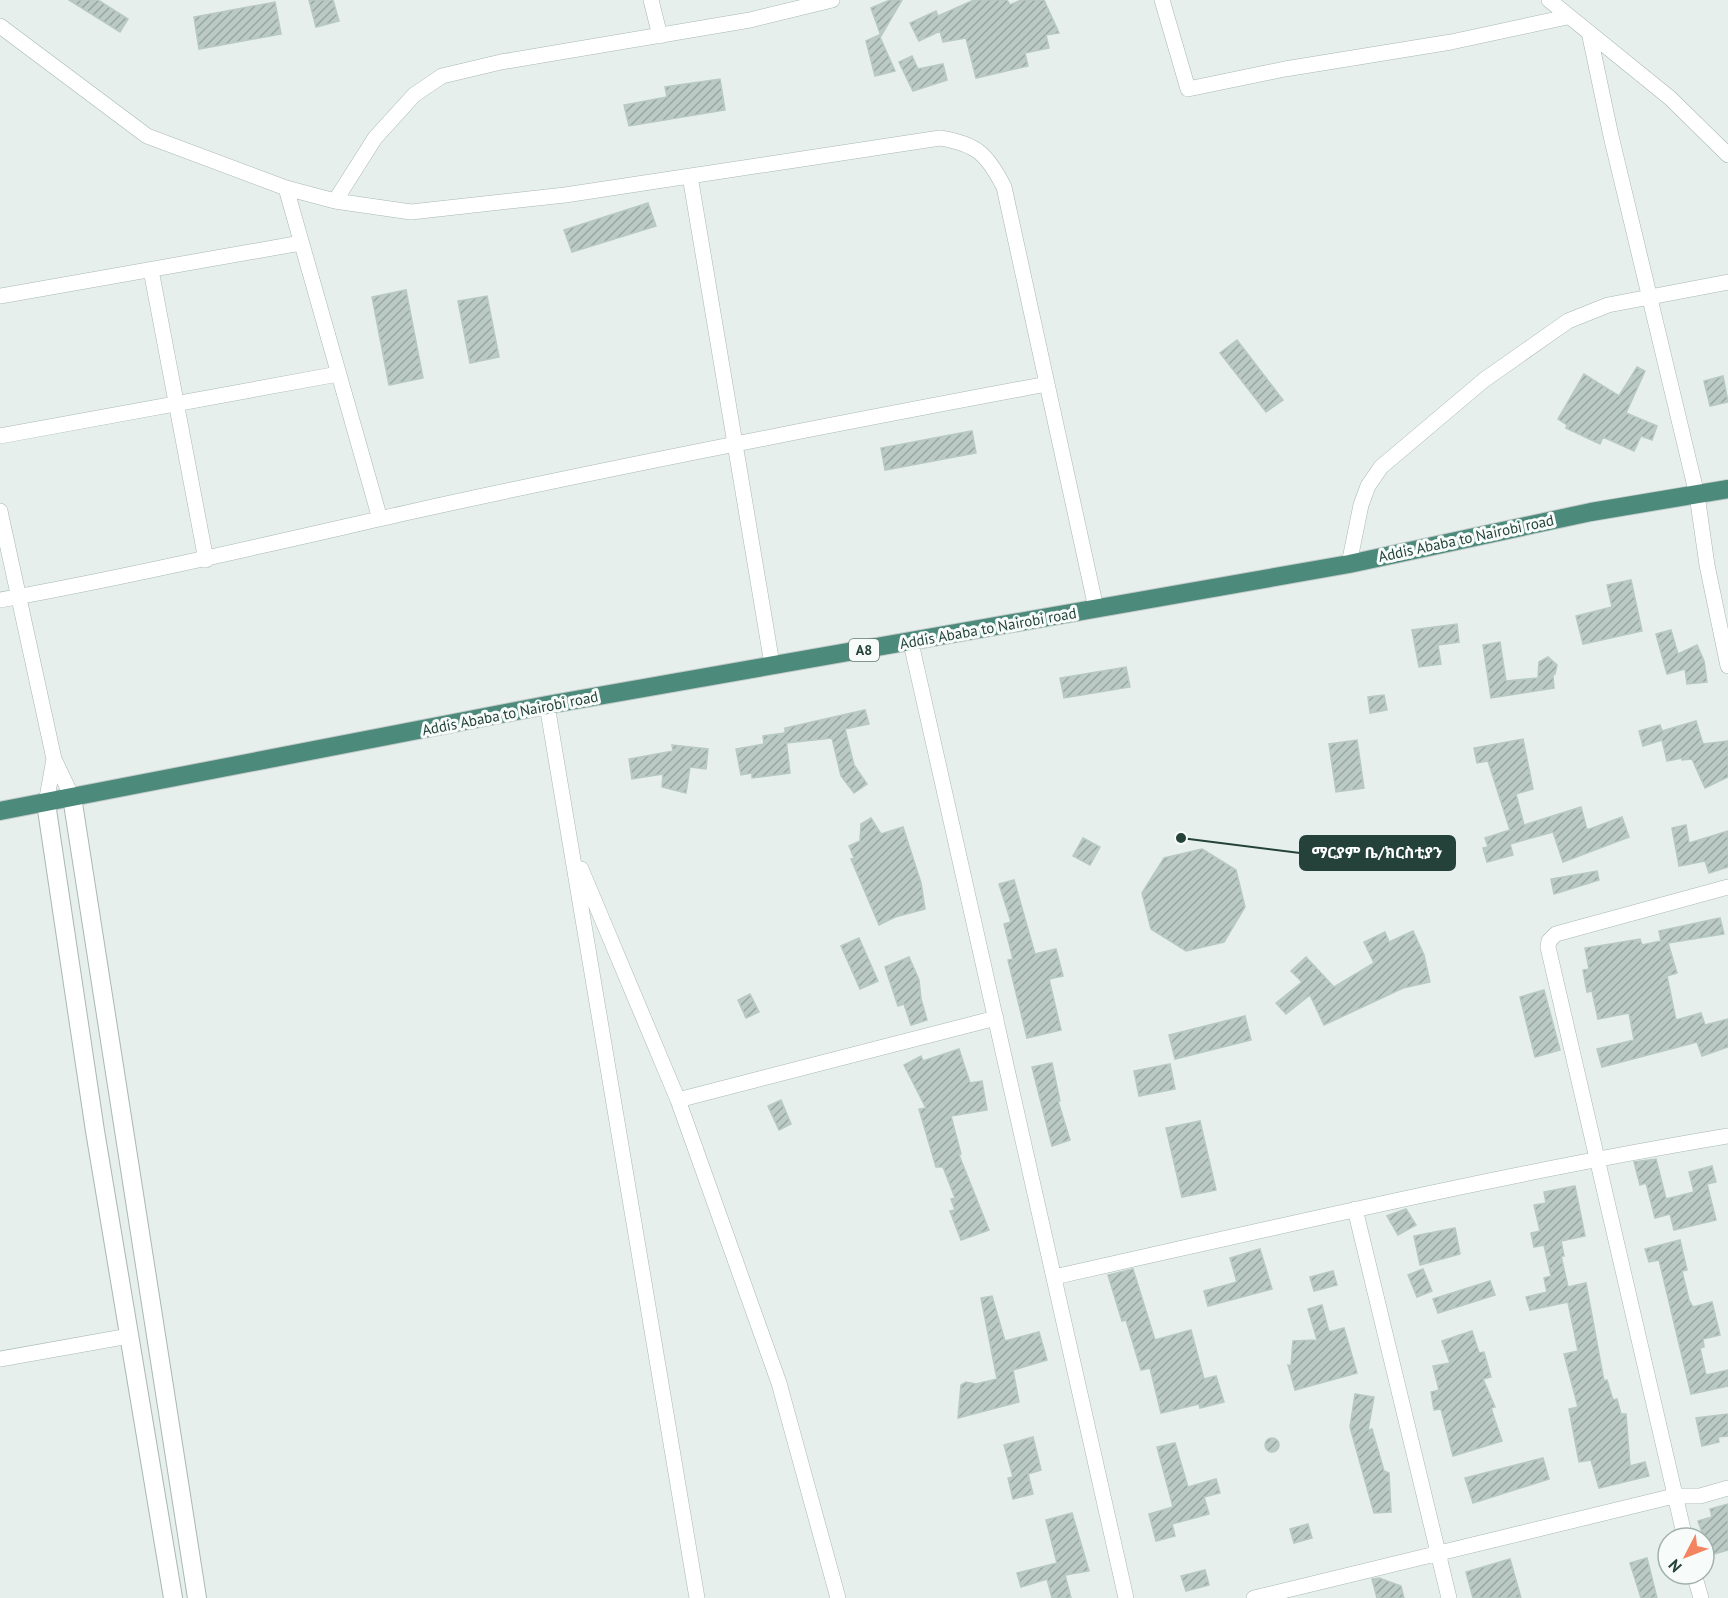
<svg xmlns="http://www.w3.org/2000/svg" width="1728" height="1598" font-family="'PT Sans','Noto Sans Ethiopic',sans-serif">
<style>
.building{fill:url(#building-hatch);stroke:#b8c9c2;stroke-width:1.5}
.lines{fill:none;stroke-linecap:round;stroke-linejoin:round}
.minor-casing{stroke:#a8b8b2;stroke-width:16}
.tertiary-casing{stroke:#a8b8b2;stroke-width:20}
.trunk-casing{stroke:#c2cac8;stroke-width:20}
.minor{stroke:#fff;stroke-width:15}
.tertiary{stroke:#fff;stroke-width:18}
.trunk{stroke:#4c8a7c;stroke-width:18}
.labels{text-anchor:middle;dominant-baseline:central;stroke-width:6;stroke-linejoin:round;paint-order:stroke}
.shield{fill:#f7fbf9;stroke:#637a73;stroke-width:1.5}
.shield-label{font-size:14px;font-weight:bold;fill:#24423a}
.street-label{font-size:15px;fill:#24423a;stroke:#f7fbf9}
.leader{fill:none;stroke:#24423a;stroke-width:2}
.callout-dot{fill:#24423a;stroke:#f7fbf9;stroke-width:2}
.callout{fill:#24423a;stroke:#24423a;stroke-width:2}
.callout-label{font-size:16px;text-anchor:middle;font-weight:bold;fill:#fff}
</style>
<defs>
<pattern id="building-hatch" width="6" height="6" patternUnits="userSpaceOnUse" patternTransform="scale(1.5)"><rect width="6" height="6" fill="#bbcac4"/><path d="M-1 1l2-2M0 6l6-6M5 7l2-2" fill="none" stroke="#98a6a0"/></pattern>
</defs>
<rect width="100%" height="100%" fill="#e6efeb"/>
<!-- building -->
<path class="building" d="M69 0H98L128 19 120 32Z
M309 0H333L339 21 316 27Z
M890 0H902L881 36 871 8Z
M974 0H1007L1010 5 1021 0H1044L1059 33 1046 35 1049 48 1025 53 1028 66 976 78 966 38 943 42 940 31 919 41 910 23 936 11 938 16Z
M275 2 281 34 199 49 194 17Z
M879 35 895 71 875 76 866 41Z
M912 56 918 69 943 64 947 80 913 91 899 62Z
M720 79 725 110 629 126 624 105 667 97 665 87Z
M648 203 656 226 572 252 564 230Z
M406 290 423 378 389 385 372 297Z
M487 296 499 357 470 363 458 301Z
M1237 340 1283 400 1266 412 1220 353Z
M1637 367 1645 371 1626 413 1657 426 1652 440 1641 436 1634 451 1603 437 1600 444 1566 428 1567 425 1558 419 1584 374 1619 396Z
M1723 376 1728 402 1710 406 1704 381Z
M972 431 976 453 885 470 881 448Z
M1631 580 1642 631 1583 644 1576 616 1612 607 1607 585Z
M1457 624 1459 642 1438 645 1441 664 1419 667 1412 630Z
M1671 630 1678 654 1697 645 1704 661 1707 682 1687 684 1685 669 1667 674 1656 634Z
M1500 642 1506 681 1538 678 1539 662 1548 657 1557 665 1555 674 1550 677 1553 676 1554 688 1491 698 1483 645Z
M1126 667 1130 687 1064 698 1060 678Z
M1384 695 1387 710 1370 713 1368 697Z
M865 710 869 724 845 729 854 765 867 784 854 793 841 776 832 738 787 743 786 739 790 773 752 778V773L741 775 736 749 764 744 763 736 785 733V728Z
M1696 721 1703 744 1728 741V777L1705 788 1692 759 1682 760V758L1667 761 1662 740 1643 746 1639 731 1660 725 1662 731Z
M1523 739 1533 789 1516 794 1524 825 1581 807 1587 830 1622 817 1629 837 1563 862 1553 832 1510 844 1513 855 1487 862 1483 848 1488 847 1485 838 1510 830 1488 761 1477 763 1474 748Z
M1357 740 1364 788 1336 792 1329 744Z
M672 745 708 749 706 769 690 767 686 793 662 787 663 774 632 779 629 759 673 751Z
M871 818 881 834 903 827 921 883 925 909 895 917 879 925 851 859 854 858 849 846 860 841 861 824Z
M1686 825 1689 843 1728 831V867L1709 873 1705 861 1679 866 1672 828Z
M1083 838 1100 847 1090 865 1073 856Z
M1202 849 1236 870 1245 907 1224 942 1186 951 1151 929 1142 893 1164 858Z
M1597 871 1599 880 1554 894 1551 879Z
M1014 880 1035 954 1056 949 1063 976 1049 979 1061 1030 1027 1038 1008 960 1013 959 1004 924 1011 922 999 884Z
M1720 918 1724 934 1668 943 1677 973 1667 976 1676 1020 1701 1013 1705 1025 1728 1019V1047L1702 1056 1697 1042 1602 1067 1597 1049 1634 1040 1629 1013 1598 1019 1592 991 1587 992 1583 970 1589 969 1585 948 1640 939 1642 945 1661 941 1659 931Z
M1413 931 1424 955 1430 982 1403 988 1324 1025 1310 995 1286 1014 1276 1003 1302 982 1291 971 1306 957 1334 987 1374 963 1364 942 1385 932 1389 942Z
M859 938 878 981 860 989 841 946Z
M909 957 919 980 921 999 927 1020 911 1025 904 1004 898 1006 885 967Z
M1544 990 1560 1050 1535 1057 1520 997Z
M750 994 759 1012 746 1018 738 1000Z
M1245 1016 1251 1040 1175 1059 1169 1035Z
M959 1049 970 1083 982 1081 987 1110 951 1116 961 1154 959 1155 989 1230 961 1240 950 1211 955 1210 951 1199 955 1198 943 1167H936L919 1109 926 1108 904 1065 921 1056 923 1061Z
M1052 1063 1060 1101H1058L1070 1140 1052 1146 1032 1067Z
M1170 1064 1175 1089 1139 1096 1134 1071Z
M781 1100 791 1124 779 1130 768 1106Z
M1200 1121 1216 1190 1182 1197 1166 1128Z
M1656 1159 1666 1199 1694 1192 1689 1172 1712 1166 1716 1182 1707 1184 1716 1220 1674 1230 1670 1214 1655 1218 1646 1183 1640 1185 1634 1162Z
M1575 1186 1585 1236 1561 1241 1564 1256H1561L1568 1287 1586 1283 1604 1381 1607 1380 1613 1400 1617 1399 1621 1414H1626L1630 1466 1645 1462 1649 1476 1599 1488 1591 1460 1579 1462 1569 1409 1578 1407 1564 1354 1578 1351 1568 1302 1530 1310 1526 1297 1547 1292 1544 1278 1551 1276 1544 1245 1534 1247 1531 1233 1540 1231 1534 1205 1546 1203 1544 1192Z
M1406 1209 1416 1225 1398 1235 1387 1216Z
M1455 1228 1460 1254 1420 1265 1414 1236Z
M1680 1240 1687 1270 1682 1271 1689 1300 1693 1307 1712 1302 1720 1335 1703 1339 1704 1347 1700 1348 1706 1375 1728 1370V1386L1691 1394 1659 1260 1649 1262 1645 1249Z
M1260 1249 1272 1289 1208 1306 1204 1291 1237 1282 1230 1258Z
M1133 1269 1155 1340 1191 1330 1204 1379 1216 1376 1224 1402 1200 1408 1199 1404 1161 1413 1150 1368 1141 1370 1126 1320 1122 1321 1108 1275Z
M1423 1269 1432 1291 1417 1297 1408 1275Z
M1333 1271 1337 1285 1314 1291 1310 1277Z
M1490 1281 1495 1295 1438 1313 1433 1299Z
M992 1296 1005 1341 1039 1332 1047 1360 1013 1370 1019 1402 958 1418 961 1385 966 1382 976 1384 997 1379 981 1298Z
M1322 1305 1329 1332 1344 1328 1357 1373 1295 1390 1288 1365 1291 1366 1293 1341 1317 1340 1308 1309Z
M1472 1331 1479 1353 1484 1352 1491 1377 1483 1379 1495 1407 1491 1408 1502 1441 1453 1456 1441 1409 1434 1410 1431 1392 1439 1390 1433 1366 1450 1363 1442 1341Z
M1355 1394 1374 1397 1368 1430 1372 1429 1384 1471 1389 1473 1391 1512 1374 1513 1350 1427Z
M1728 1414V1436L1718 1437 1719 1442 1702 1446 1696 1418Z
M1033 1437 1041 1470 1028 1474 1033 1494 1013 1499 1008 1478 1013 1477 1004 1445Z
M1265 1445a7 7 0 1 1 14 0a7 7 0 1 1-14 0Z
M1175 1443 1188 1487 1216 1479 1220 1493 1204 1497 1209 1514 1172 1524 1175 1536 1156 1541 1149 1514 1173 1507 1157 1447Z
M1543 1458 1549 1479 1473 1503 1465 1478Z
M1728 1504V1550L1704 1557V1538L1698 1521 1712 1517 1710 1509Z
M1072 1513 1089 1571 1065 1575 1071 1598H1052L1047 1579 1021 1587 1017 1573 1057 1563 1046 1520Z
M1308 1524 1312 1538 1294 1543 1290 1529Z
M1647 1558 1657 1598H1641L1630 1563Z
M1510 1559 1521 1598H1473L1466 1572Z
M1205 1570 1209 1585 1186 1591 1181 1576Z
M1379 1578 1401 1586 1404 1598H1377L1372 1579Z"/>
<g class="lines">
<!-- minor casing -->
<g class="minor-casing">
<path id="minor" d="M651 0 660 36
M1162 0 1188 89 1285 69 1451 42 1567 17
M1549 0 1670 98 1728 155
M0 26 147 136 286 188 335 201 411 212 565 195 940 138C977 144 987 154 1004 187L1096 608
M1589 32 1611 136 1697 495 1707 565 1728 666
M690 176 772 664
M286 188 380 519
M335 201 375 138 414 95 442 76 501 62 750 20 832 0
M151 270 206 560
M0 296 301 243
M0 436 338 374
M0 511 54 759
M1349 564 1361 505 1368 486 1381 467 1484 380 1568 321 1608 305 1728 282
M0 600C138 575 273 543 410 512 621 465 834 424 1047 384
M911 643 1126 1598
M547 705 697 1598
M46 803 54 759 72 797
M581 869 678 1100 779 1383 838 1598
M678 1100 996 1018
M1355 1209 1449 1598
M1054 1277C1278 1227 1501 1174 1728 1136
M0 1359 129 1336
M1685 1538 1548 947 1549 941 1556 934 1728 887
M1694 1574 1701 1598
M1254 1598 1674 1496H1700L1728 1488"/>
</g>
<!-- tertiary casing -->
<g class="tertiary-casing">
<path id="tertiary" d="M72 797 197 1598
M46 803 95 1131 173 1598"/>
</g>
<!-- trunk casing -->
<g class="trunk-casing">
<path id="trunk" d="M0 811 547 705 1349 564 1591 512 1728 489"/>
</g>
<!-- minor -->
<use href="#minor" class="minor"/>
<!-- tertiary -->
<use href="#tertiary" class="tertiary"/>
<!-- trunk -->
<use href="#trunk" class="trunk"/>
</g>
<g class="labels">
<!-- shield labels -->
<rect class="shield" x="849" y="639" width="30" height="22" rx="4.5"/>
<g class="shield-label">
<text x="864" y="650">A8</text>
</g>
<!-- street labels -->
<g class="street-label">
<text transform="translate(1466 538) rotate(-12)">Addis Ababa to Nairobi road</text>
<text transform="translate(988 628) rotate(-10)">Addis Ababa to Nairobi road</text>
<text transform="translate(510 713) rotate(-11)">Addis Ababa to Nairobi road</text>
</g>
</g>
<!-- callouts -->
<path class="leader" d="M1181 838L1300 853"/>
<circle class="callout-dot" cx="1181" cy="838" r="6"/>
<rect class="callout" x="1300" y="836" width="155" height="34" rx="6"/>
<g class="callout-label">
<text x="1377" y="858">ማርያም ቤ/ክርስቲያን</text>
</g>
<!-- north arrow -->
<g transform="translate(1686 1556) rotate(228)"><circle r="28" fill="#f7fbf9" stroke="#a3b1ad" stroke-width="1.5"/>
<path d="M0-4.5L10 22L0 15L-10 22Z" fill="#f4845f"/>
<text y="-9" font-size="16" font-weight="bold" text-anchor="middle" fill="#24423a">N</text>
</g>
</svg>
